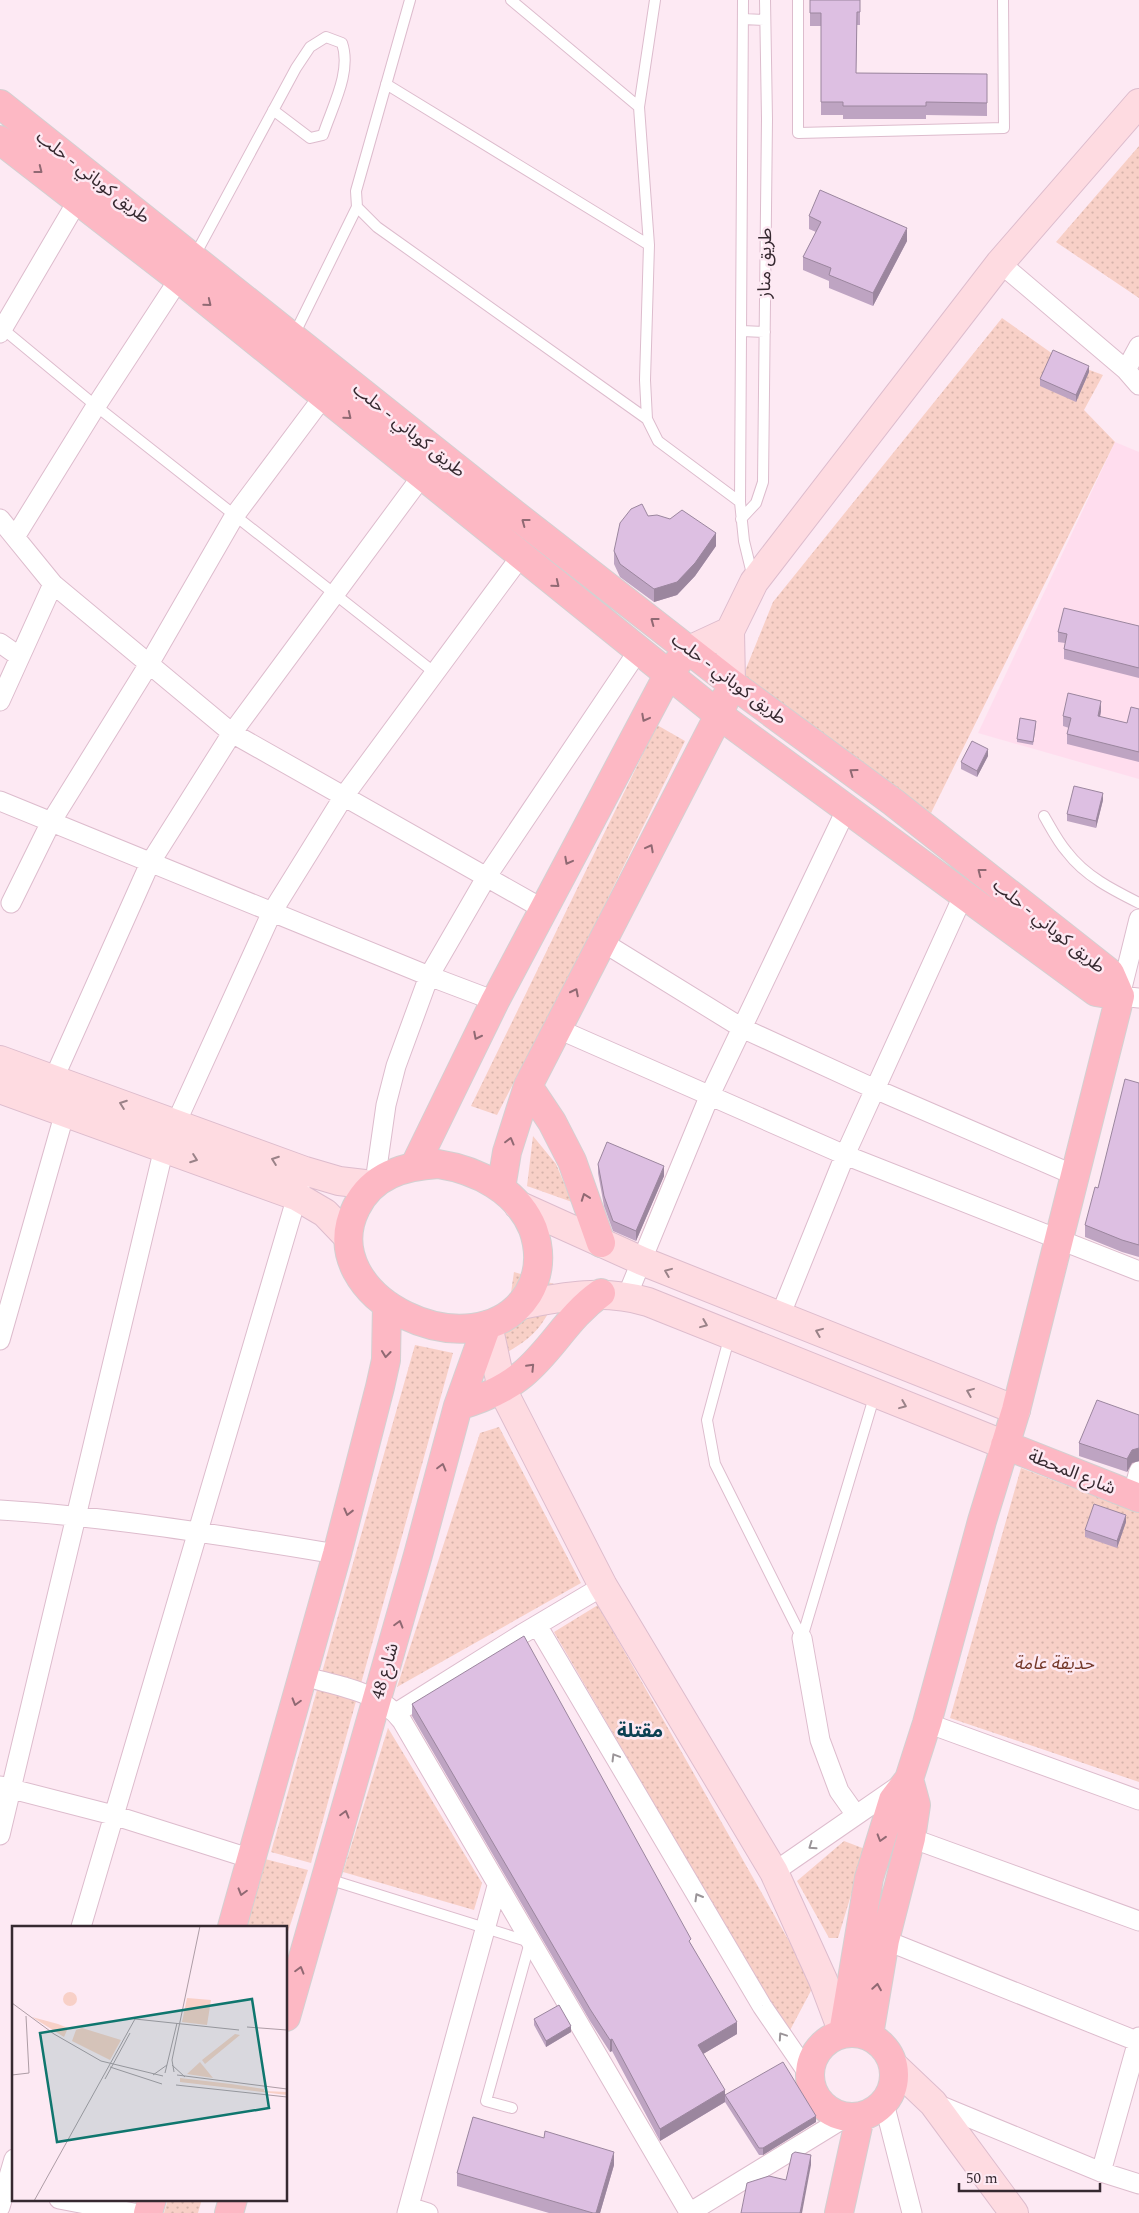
<svg xmlns="http://www.w3.org/2000/svg" width="1139" height="2213" font-family="Spectral,'Noto Sans Arabic',serif">
<style>
.built{fill:#fde}
.grass{fill:url(#grass-dots)}
.lines{fill:none;stroke-linecap:round;stroke-linejoin:round}
.lane-casing{stroke:#ddbccd;stroke-width:12}
.street-casing{stroke:#ddbccd;stroke-width:21}
.secondary-casing{stroke:#ddbccd;stroke-width:30}
.primary-casing{stroke:#d3d0d1;stroke-width:30}
.lane{stroke:#fff;stroke-width:10}
.street{stroke:#fff;stroke-width:19}
.secondary{stroke:#fedbe1;stroke-width:28}
.primary{stroke:#fdb8c4;stroke-width:28}
.wall{fill:#bea4c2}
.shaded-wall{fill:#9b869e}
.building{fill:#ddbfe2;stroke:#9b869e}
.oneway{stroke:#906973}
.oneway2{stroke:#9a8288}
.oneway3{stroke:#9a9498}
.labels{text-anchor:middle;dominant-baseline:central;stroke-width:5;stroke-linejoin:round;paint-order:stroke}
.street-label{font-size:18px;fill:#362930;stroke:#fde9f3}
.park-label{font-size:18px;font-style:italic;fill:#75392b;stroke:#fde9f3}
.neighbourhood-label{font-size:19px;font-weight:bold;fill:#0b4152;stroke:#fde9f3}
.inset-road{fill:none;stroke:#ad9ca5;stroke-width:1}
.view{fill:#0f766e;fill-opacity:0.15;stroke:#0f766e;stroke-width:2.5}
.inset-edge{fill:none;stroke:#362930;stroke-width:2.5}
</style>
<defs>
<pattern id="grass-dots" width="8" height="8" patternUnits="userSpaceOnUse" patternTransform="scale(1.25)"><rect width="8" height="8" fill="#f8d0c7"/><path d="M2 2h.1M6 6h.1" fill="none" stroke="#d5b3ab" stroke-width="1.8" stroke-linecap="round"/></pattern>
</defs>
<rect width="100%" height="100%" fill="#fde9f3"/>
<!-- built -->
<path class="built" d="M1115 442 1139 452V779L978 733Z"/>
<!-- grass -->
<path class="grass" d="M1139 146V298L1056 242Z
M1002 318 1060 359 1103 375 1084 410 1115 442 931 813 743 676 773 602Z
M657 725 685 741 587 941 497 1115 471 1106Z
M533 1136 556 1164 572 1202 527 1186Z
M514 1272 561 1286C545 1323 538 1336 502 1355Z
M415 1345 453 1353 311 1863 271 1852Z
M499 1427 581 1583 397 1687 480 1433Z
M1021 1468 1139 1513V1782L950 1718Z
M598 1605 814 1985 788 2034 554 1632Z
M388 1728 482 1883 474 1910 343 1872Z
M844 1841 865 1849 838 1938H829L797 1881Z
M265 1859 308 1870 286 1938V1927H245Z
M168 2199H202L198 2213H164Z"/>
<g class="lines">
<!-- lane casing -->
<g class="lane-casing">
<path id="lane" d="M410 0 356 191 357 207 377 227 647 419
M511 0 639 107
M655 0 639 107 649 245 645 380 647 419 658 441 740 502
M743 0 740 502 744 541 753 578
M798 0V133L1004 128 1003 0
M743 19 765 20
M386 84 649 245
M194 257 296 68 310 47 326 37 342 43C352 72 332 107 323 135L310 138 273 110
M3 329 96 406 435 673
M742 331 765 332
M293 337 357 207
M741 519 756 503 763 482 767 119 765 0
M1044 816C1051 828 1058 842 1067 852 1085 876 1113 890 1139 903
M730 1335 707 1420 715 1464 802 1638 875 1394
M328 1879 530 1942 486 2101 512 2108"/>
</g>
<!-- street casing -->
<g class="street-casing">
<path id="street" d="M1000 263 1126 370
M0 333 78 200
M1139 346 1126 370 1139 385
M0 519 53 584 232 733 543 909
M15 537 96 406 179 279
M0 643 20 657
M0 701 53 584
M0 801 429 976 495 1001
M11 903 51 822 149 664 235 515 324 396
M1139 919 1120 996 1139 998
M601 941 742 1028 875 1089 1074 1175
M556 1028 845 1155 1139 1271
M54 1078 150 863 232 733 422 476
M176 1123 272 912 344 796 521 556
M375 1182 386 1105 396 1066 429 976 487 876 638 651
M627 1296 709 1097 846 810
M780 1316 845 1155 963 896
M0 1340 65 1112
M1132 1496 1139 1471
M0 1510C114 1517 225 1536 337 1554
M537 1625 762 2006 810 2076
M802 1638 820 1740 839 1791 856 1815
M303 1676C337 1686 380 1691 402 1721L689 2212
M396 1713 522 1634 603 1586
M927 1723 1139 1800
M0 1786 113 1815 252 1859
M0 1835 164 1148
M911 1838 1139 1921
M774 1872 900 1785
M81 1927 300 1186
M885 1940 1139 2042
M884 2103 912 2213
M934 2103 1101 2172 1139 2184
M1101 2172 1139 2037
M59 2199 134 2213
M0 2207 14 2159
M409 2207 428 2213
M407 2213 497 1886
M689 2213 846 2117"/>
</g>
<!-- secondary casing -->
<g class="secondary-casing">
<path id="secondary" d="M689 650 730 631
M731 683 730 631 754 582 1000 263 1139 103
M0 1060 305 1171 339 1181 373 1185
M0 1089 296 1196 325 1213 348 1237
M518 1205 642 1261 1016 1410
M521 1305C565 1296 604 1289 648 1302L1005 1445
M488 1325 502 1389 603 1586 774 1872 823 1980 843 2033
M894 2066 933 2103 1014 2213"/>
</g>
<!-- primary casing -->
<g class="primary-casing">
<path id="primary" d="M0 104 513 513 731 683 893 802 1110 973 1120 996
M0 140 179 279 719 715 1096 992 1120 996
M528 1086 552 1122 572 1161 601 1243
M438 1164C477 1170 517 1190 533 1229 541 1252 540 1274 528 1294 476 1376 311 1298 356 1208 372 1175 404 1166 438 1164Z
M415 1165 495 1001 668 675 678 662
M501 1188 507 1152 528 1086 719 715 725 699
M458 1406C482 1399 504 1390 523 1374 553 1349 567 1317 601 1293
M1005 1445 1139 1498
M232 1927 337 1554 380 1387 386 1360 387 1305
M286 2017 418 1555 458 1406 487 1325
M810 2075a42 42 0 1 1 84 0a42 42 0 1 1-84 0Z
M843 2033 869 1878 893 1800 909 1779 927 1723 982 1521 1016 1410 1120 996
M869 2035 885 1940 911 1838 916 1805 909 1779
M148 2213 152 2199
M229 2213 233 2199
M839 2213 860 2117"/>
</g>
<!-- lane -->
<use href="#lane" class="lane"/>
<!-- street -->
<use href="#street" class="street"/>
<!-- secondary -->
<use href="#secondary" class="secondary"/>
<!-- primary -->
<use href="#primary" class="primary"/>
</g>
<!-- wall -->
<path class="wall" d="M810 0H860V25H857L856 73 987 74V116L926 115V119H843V115H821V26H810Z
M809 216 907 241 873 306 829 288V281L803 270V257L816 232 809 229Z
M1089 372 1076 402 1040 386V379Z
M648 516 716 546 695 576 677 595 654 602 620 577 614 564V551Z
M1139 626V678L1064 659V649L1065 643 1058 642V632Z
M1139 709V762L1067 744V734L1069 728 1063 726V716L1101 711 1100 717 1127 723Z
M1036 725 1033 745 1017 742V739Z
M988 756 977 777 961 769V762Z
M1103 800 1096 828 1067 821V814Z
M1139 1083V1257L1122 1252 1085 1237V1225L1098 1188Z
M598 1164 664 1176 636 1241 613 1231 604 1206 598 1173Z
M1139 1415V1461L1132 1463 1127 1472 1079 1456V1443Z
M1126 1522 1117 1548 1085 1537V1530Z
M412 1704 691 1944 737 2034 703 2054 725 2095 816 2122 763 2155H759L725 2102 660 2141 612 2051 610 2052 590 2021 412 1716Z
M534 2019 571 2032 546 2047 534 2025Z
M544 2138 614 2165 600 2213H549L457 2186V2173Z"/>
<!-- shaded-wall -->
<path class="shaded-wall" d="M907 228V241L873 306V293Z
M1089 366V372L1076 402V395Z
M716 533V546L695 576 677 595 654 602V589Z
M1101 701V711L1098 726V716Z
M988 749V756L977 777V771Z
M1103 793V800L1096 828V821Z
M664 1166V1176L636 1241V1231Z
M1139 1448V1461L1132 1463 1127 1472V1459L1132 1450Z
M1126 1515V1522L1117 1548V1541Z
M737 2022V2034L698 2057V2045Z
M571 2026V2032L546 2047V2041Z
M612 2039V2051L610 2052V2040Z
M725 2090V2102L660 2141V2129Z
M816 2116V2122L763 2155V2148Z
M614 2152V2165L600 2213H596Z
M811 2155V2165L802 2213H800Z"/>
<!-- building -->
<path class="building" d="M810 0H860V12H857L856 73 987 74V103L926 102V106H843V102H821V13H810Z
M820 190 907 228 873 293 829 275 831 268 803 257 821 222 809 216Z
M1053 350 1089 366 1076 395 1040 379Z
M642 504 648 516 657 515 670 519 682 510 716 533 695 563 677 582 654 589 620 564 614 551 620 523 631 509Z
M1064 608 1139 626V668L1064 649 1067 634 1058 632Z
M1068 693 1101 701 1098 716 1127 723 1131 707 1139 709V752L1067 734 1071 718 1063 716Z
M1020 718 1036 721 1033 742 1017 739Z
M972 741 988 749 977 771 961 762Z
M1074 786 1103 793 1096 821 1067 814Z
M1125 1079 1139 1083V1245L1122 1240 1085 1225 1095 1187 1098 1188Z
M607 1142 664 1166 636 1231 613 1221 604 1196 598 1164Z
M1097 1400 1139 1415V1448L1132 1450 1127 1459 1079 1443Z
M1094 1504 1126 1515 1117 1541 1085 1530Z
M524 1636 691 1939 689 1941 737 2022 698 2045 725 2090 660 2129 612 2039 610 2040 590 2009 412 1704Z
M559 2005 571 2026 546 2041 534 2019Z
M783 2062 816 2116 763 2148H759L725 2095Z
M473 2117 544 2138 545 2131 614 2152 596 2213H593L457 2173Z
M795 2152 811 2155 800 2213H741L747 2183 769 2176 786 2180 792 2154Z"/>
<!-- one-way arrows -->
<defs><path id="oneway-chevron" d="M-2-3.5L2.5 0L-2 3.5" fill="none" stroke-width="1.6" stroke-linecap="round" stroke-linejoin="round" transform="scale(1.25)"/></defs>
<g class="oneway">
<use href="#oneway-chevron" transform="translate(39 170) rotate(38)"/>
<use href="#oneway-chevron" transform="translate(208 303) rotate(39)"/>
<use href="#oneway-chevron" transform="translate(348 416) rotate(39)"/>
<use href="#oneway-chevron" transform="translate(525 522) rotate(-143)"/>
<use href="#oneway-chevron" transform="translate(556 584) rotate(39)"/>
<use href="#oneway-chevron" transform="translate(654 621) rotate(-143)"/>
<use href="#oneway-chevron" transform="translate(645 718) rotate(118)"/>
<use href="#oneway-chevron" transform="translate(853 772) rotate(-144)"/>
<use href="#oneway-chevron" transform="translate(650 848) rotate(-62)"/>
<use href="#oneway-chevron" transform="translate(568 861) rotate(118)"/>
<use href="#oneway-chevron" transform="translate(981 872) rotate(-142)"/>
<use href="#oneway-chevron" transform="translate(575 992) rotate(-63)"/>
<use href="#oneway-chevron" transform="translate(477 1036) rotate(117)"/>
<use href="#oneway-chevron" transform="translate(510 1141) rotate(-75)"/>
<use href="#oneway-chevron" transform="translate(585 1197) rotate(-110)"/>
<use href="#oneway-chevron" transform="translate(386 1354) rotate(96)"/>
<use href="#oneway-chevron" transform="translate(531 1367) rotate(-46)"/>
<use href="#oneway-chevron" transform="translate(442 1467) rotate(-75)"/>
<use href="#oneway-chevron" transform="translate(348 1512) rotate(104)"/>
<use href="#oneway-chevron" transform="translate(399 1624) rotate(-74)"/>
<use href="#oneway-chevron" transform="translate(296 1702) rotate(106)"/>
<use href="#oneway-chevron" transform="translate(345 1814) rotate(-74)"/>
<use href="#oneway-chevron" transform="translate(881 1838) rotate(107)"/>
<use href="#oneway-chevron" transform="translate(242 1892) rotate(106)"/>
<use href="#oneway-chevron" transform="translate(300 1970) rotate(-74)"/>
<use href="#oneway-chevron" transform="translate(877 1987) rotate(-81)"/>
</g>
<g class="oneway2">
<use href="#oneway-chevron" transform="translate(123 1104) rotate(-160)"/>
<use href="#oneway-chevron" transform="translate(194 1159) rotate(20)"/>
<use href="#oneway-chevron" transform="translate(275 1160) rotate(-160)"/>
<use href="#oneway-chevron" transform="translate(668 1272) rotate(-158)"/>
<use href="#oneway-chevron" transform="translate(704 1324) rotate(22)"/>
<use href="#oneway-chevron" transform="translate(819 1332) rotate(-158)"/>
<use href="#oneway-chevron" transform="translate(970 1392) rotate(-158)"/>
<use href="#oneway-chevron" transform="translate(903 1405) rotate(22)"/>
</g>
<g class="oneway3">
<use href="#oneway-chevron" transform="translate(615 1757) rotate(-121)"/>
<use href="#oneway-chevron" transform="translate(812 1846) rotate(145)"/>
<use href="#oneway-chevron" transform="translate(698 1897) rotate(-120)"/>
<use href="#oneway-chevron" transform="translate(782 2036) rotate(-124)"/>
</g>
<g class="labels">
<!-- street labels -->
<g class="street-label">
<text transform="translate(93 177) rotate(38)">طريق كوباني - حلب</text>
<text transform="translate(765 263) rotate(-89)">طريق مناز</text>
<text transform="translate(409 430) rotate(39)">طريق كوباني - حلب</text>
<text transform="translate(729 679) rotate(37)">طريق كوباني - حلب</text>
<text transform="translate(1049 926) rotate(39)">طريق كوباني - حلب</text>
<text transform="translate(1072 1472) rotate(22)">شارع المحطة</text>
<text transform="translate(385 1671) rotate(-74)">48 شارع</text>
</g>
<!-- park labels -->
<g class="park-label">
<text x="1054" y="1663">حديقة عامة</text>
</g>
<!-- neighbourhood labels -->
<g class="neighbourhood-label">
<text x="640" y="1731">مقتلة</text>
</g>
</g>
<!-- overview -->
<g transform="translate(12 1926)">
<rect width="275" height="275" fill="#fde9f3"/>
<path d="M175 72 199 74 195 99 170 96ZM20 91 46 98 56 102 52 111ZM70 102 109 114 98 134 60 115 64 104ZM223 108 228 109 193 138 190 134ZM188 136 201 152 175 148ZM168 152 219 158 252 163V165L275 166V169L219 162V158V162L168 156Z" fill="#f8d0c7"/>
<path d="M51 73a7 7 0 1 1 14 0a7 7 0 1 1-14 0Z" fill="#f8d0c7"/>
<path class="inset-road" d="M0 77 42 108 89 135 151 150M123 93 227 104M235 101 275 104M160 139 173 151M98 141 150 158M162 146 160 134 188 0M153 147 165 97M0 149 17 147 14 90M141 149 155 139M165 149 275 163M93 153 118 107M164 159 275 171M22 275 123 93"/>
<path class="view" d="M240 73 257 182 45 216 28 107Z"/>
<rect width="275" height="275" class="inset-edge"/>
</g>
<!-- scale -->
<path d="M959 2183v8h141v-8" fill="none" stroke="#362930" stroke-width="2.5"/>
<text x="966" y="2183" font-size="15" fill="#362930" stroke="#fde9f3" stroke-width="4" paint-order="stroke">50 m</text>
</svg>
